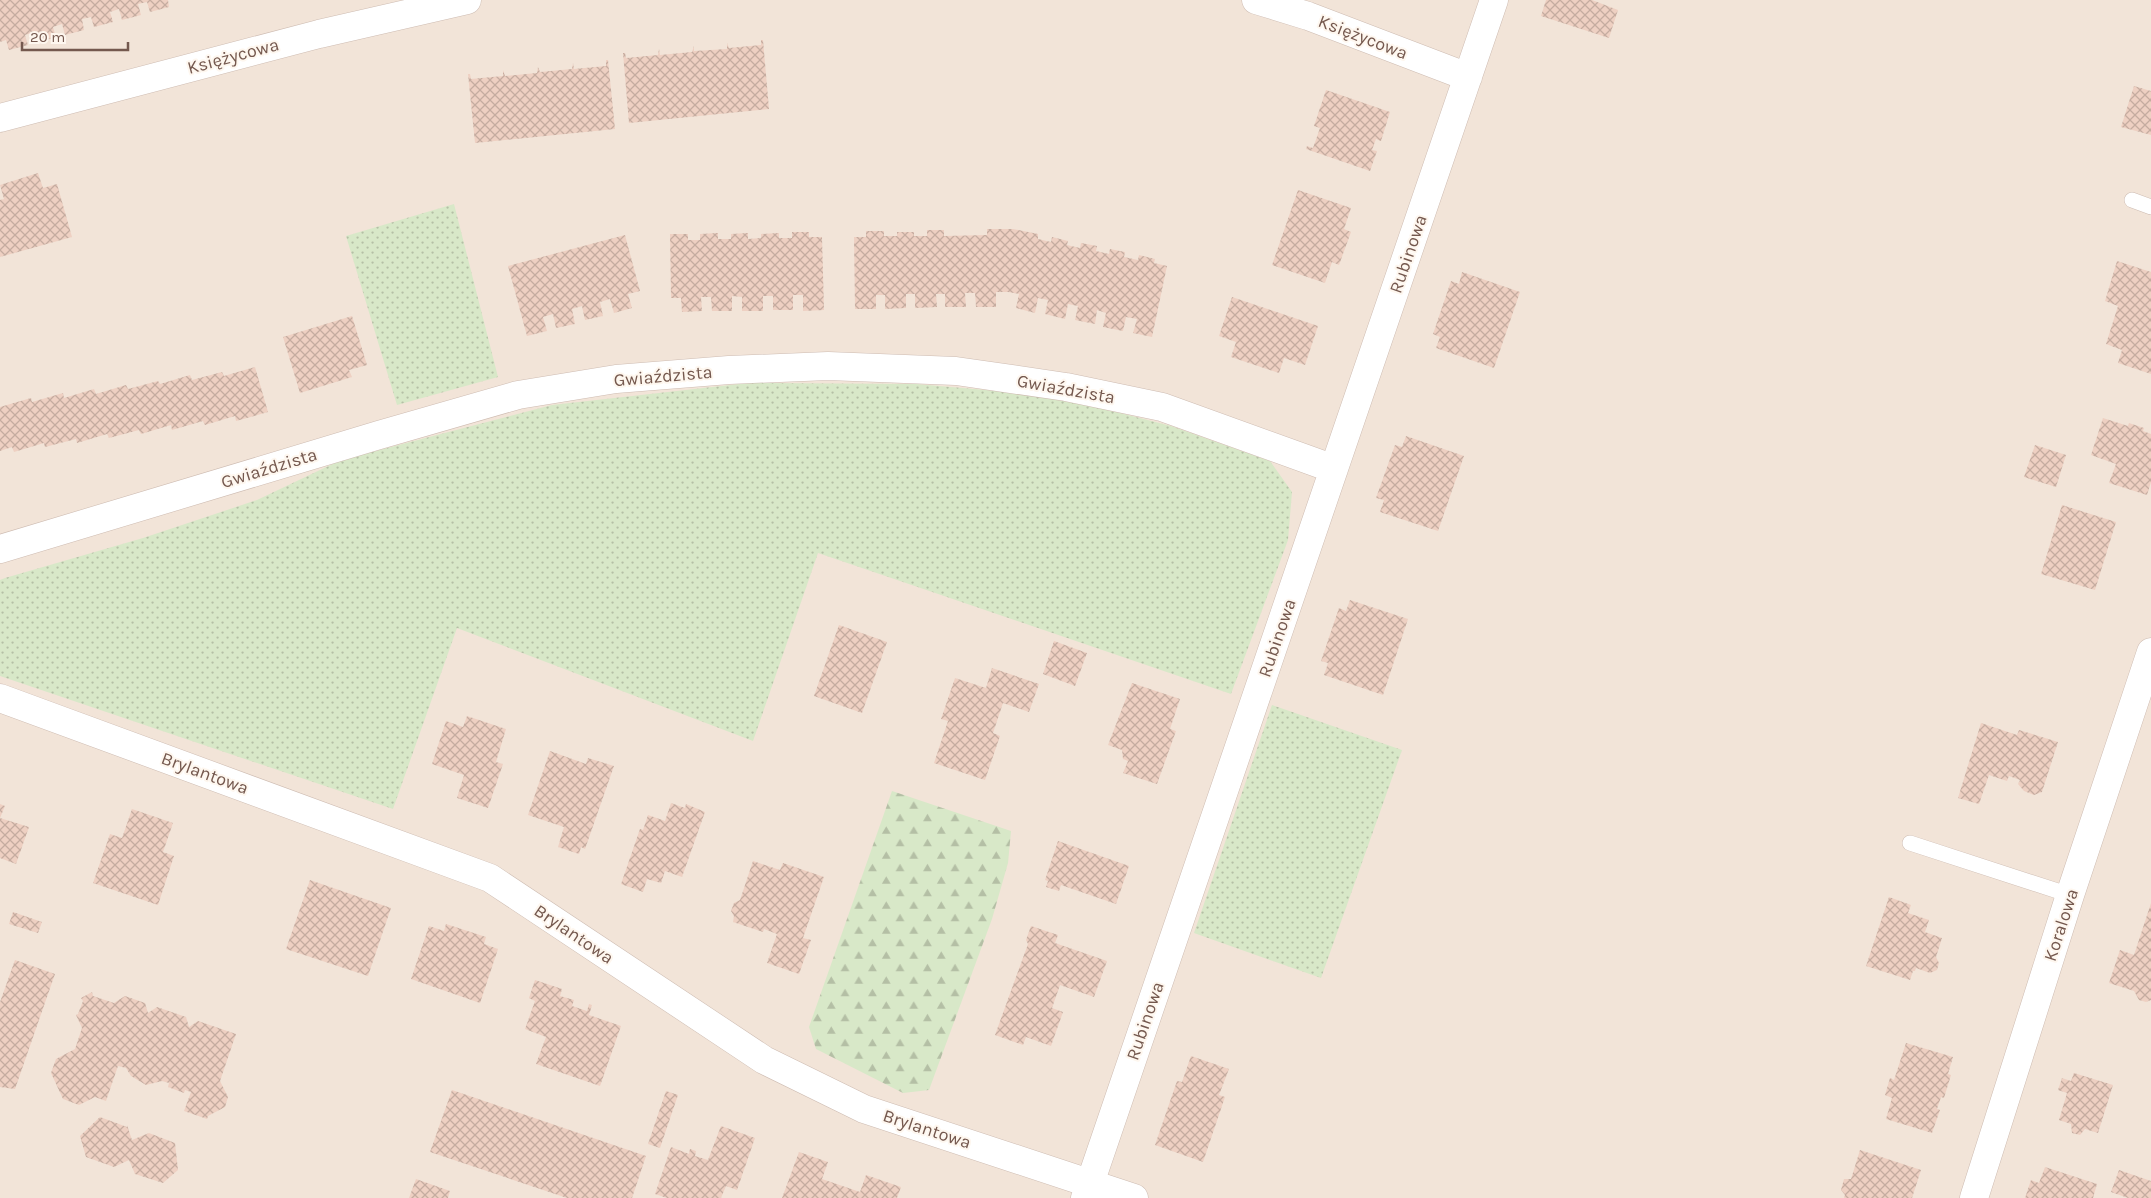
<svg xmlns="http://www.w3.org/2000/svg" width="2151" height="1198" font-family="Karla,sans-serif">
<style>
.residential{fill:#f2e4d8}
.grass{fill:url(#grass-dots)}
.forest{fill:url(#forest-firs)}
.building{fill:url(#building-cross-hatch)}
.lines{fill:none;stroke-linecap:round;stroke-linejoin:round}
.service-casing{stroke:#cebcb2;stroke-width:16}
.minor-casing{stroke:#cebcb2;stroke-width:29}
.service{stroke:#fff;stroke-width:15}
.minor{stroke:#fff;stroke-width:28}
.labels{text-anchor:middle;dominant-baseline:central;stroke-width:4;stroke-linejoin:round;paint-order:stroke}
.street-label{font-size:18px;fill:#74584e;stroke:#fef7ef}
</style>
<defs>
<pattern id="grass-dots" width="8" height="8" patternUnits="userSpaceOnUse" patternTransform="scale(1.25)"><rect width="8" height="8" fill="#d8e8c8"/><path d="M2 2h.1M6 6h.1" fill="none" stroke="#b4bfa5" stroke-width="1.8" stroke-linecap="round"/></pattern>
<pattern id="forest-firs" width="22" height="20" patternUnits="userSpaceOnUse" patternTransform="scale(1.25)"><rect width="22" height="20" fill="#d8e8c8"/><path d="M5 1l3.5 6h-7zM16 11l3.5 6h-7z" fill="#b4bfa5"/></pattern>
<pattern id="building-cross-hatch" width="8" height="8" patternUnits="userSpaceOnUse" patternTransform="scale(1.25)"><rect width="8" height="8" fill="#eed0c2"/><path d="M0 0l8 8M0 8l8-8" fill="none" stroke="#c5aca0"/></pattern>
</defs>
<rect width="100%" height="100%" fill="#fbf2e9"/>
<!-- residential -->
<path class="residential" d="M0 0H2151V1198H0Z"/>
<!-- grass -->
<path class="grass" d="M454 204 498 377 397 405 346 236Z
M748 383 916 384 1054 396 1171 426 1270 461 1292 492 1288 540 1231 694 818 553 753 741 457 628 393 809 0 676V580L5 578 143 538 257 500 341 460 552 405Z
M1272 705 1402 750 1321 978 1194 933Z"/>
<!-- forest -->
<path class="forest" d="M892 791 1011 831 1008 863 992 919 929 1090 903 1093 816 1049 809 1027Z"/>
<!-- building -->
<path class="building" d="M0 0H168L169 7 150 12 147 2 138 4 141 15 122 20 119 9 110 12 113 22 94 27 91 17 82 19 84 30 65 35 62 24 53 27 56 37 37 43 34 32 25 35 28 45 9 50 6 40 0 42Z
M1546 0H1592L1618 10 1609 38 1541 16Z
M761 40H763L769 109 629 123 623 53H625L626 58 658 55 659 49 660 55 692 52 694 46V51L727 49V43L729 48 761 45Z
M606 60H608L615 129 475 143 468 74H470L471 79 503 76V70L505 76 537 73 538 67 540 72 572 69 573 63 574 69 606 66Z
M2134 86 2151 91V135L2121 127Z
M1326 90 1390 112 1381 141 1376 139 1372 150 1377 151 1370 171 1306 149 1307 146 1313 148 1320 128 1314 126Z
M38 173 43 188 57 184 72 237 0 257V200L4 199 0 185Z
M1298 190 1351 208 1344 229 1351 232 1339 265 1332 262 1325 283 1272 265Z
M987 229H1013L1038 234V239L1051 242 1052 237 1068 241 1067 245 1080 248 1081 243 1097 246 1096 251 1109 254 1110 249 1125 252 1124 257 1138 260 1139 255 1155 259 1154 263 1167 266 1152 337 1133 333 1137 319 1126 317 1123 331 1103 327 1106 313 1097 310 1095 324 1075 320 1078 306 1068 304 1065 319 1045 314 1048 300 1038 298 1035 313 1016 308 1019 294 1008 292H996V307H976L975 293H965L966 307H945V294H936L937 307 915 308V294H906V308L885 309V295H876V309H855L854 237H866V231H884V236H897V232H914V236H927V230H944V236L987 235Z
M792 232H809V237H822L824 310 803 311V295H793V310H773V296H763V311H742V297L732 296V311H712L711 297H701L702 311 682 312 681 298H671L670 234H688V240H700V234L718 233V239H731V234L748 233V239L761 238V234L779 233V238H792Z
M625 235 640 291 628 294 632 308 614 313 610 299 600 302 603 316 585 320 582 306 572 309 575 324 556 328 553 314 543 317 547 331 527 336 508 266Z
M2117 261 2151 272V374L2118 363 2122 350 2106 344 2118 306 2105 301Z
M1462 272 1520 292 1494 368 1436 348 1440 337 1433 334 1451 281 1459 284Z
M1232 297 1318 326 1305 365 1284 358 1279 373 1231 357 1236 342 1219 336Z
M352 316 367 365 349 370 352 377 300 393 283 337Z
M255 367 268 412 236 421 235 416 205 425 203 421 172 430 171 425 141 434 139 430 109 438 107 434 77 443 76 439 45 447 44 443 14 452 12 447 0 451V407L31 398 32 402 63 393 64 398 94 389 96 394 126 385 128 389 158 381 160 384 190 375 192 380 222 372 224 376Z
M2103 418 2128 426 2129 423 2144 428 2143 431 2151 434V482L2147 495 2109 483 2116 464 2091 455Z
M1406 436 1464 456 1438 531 1380 512 1384 500 1376 498 1395 445 1402 447Z
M2035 445 2066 455 2056 487 2024 477Z
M2062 505 2116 522 2095 590 2041 574Z
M1350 600 1408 619 1383 695 1324 675 1328 663 1321 661 1339 608 1346 611Z
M839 625 887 642 862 713 814 696Z
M1054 641 1087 653 1075 686 1043 674Z
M992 668 1039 684 1029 712 1003 703 993 733 1000 736 985 780 934 763 948 721 941 719 955 678 986 688Z
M1132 683 1180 699 1170 729 1176 731 1157 784 1123 773 1128 761 1123 759 1122 750 1108 745Z
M467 716 506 729 496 762 503 764 488 808 457 798 464 775 432 764 446 721 463 727Z
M1981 723 2017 735 2019 730 2058 742 2042 792 2034 795 2024 791 2018 784 2020 780 2009 776 2007 781 1989 775 1979 804 1958 798Z
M550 751 586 764 588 758 614 766 585 849 581 847 579 854 558 847 564 827 528 815Z
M671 803 685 808 686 804 705 812 682 877 665 871 661 883 647 879 643 892 621 884 640 829 643 830 648 815 665 821Z
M0 804 5 806 0 818 29 827 16 864 0 858Z
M132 809 173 823 163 852 174 856 158 905 93 883 110 834 122 838Z
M1058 841 1129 866 1116 904 1061 885 1059 891 1046 887 1048 881 1045 880Z
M753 861 780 870 783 863 824 877 803 938 811 940 799 974 767 963 777 934 764 929 763 932 733 922 734 916 731 911 734 903 740 900Z
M310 880 391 908 368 976 286 949Z
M1889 897 1911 905 1908 913 1929 920 1925 932 1942 938 1936 957 1939 963 1937 970 1930 973 1916 968 1915 971H1913L1910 980 1866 966Z
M2151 903V1000L2146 1002 2139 1000 2134 991 2109 983 2120 950 2134 955Z
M13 912 42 922 38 933 9 924Z
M446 924 486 937 484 944 498 949 480 1003 411 979 429 926 444 931Z
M1031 926 1058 935 1055 943 1107 961 1094 997 1060 985 1052 1008 1063 1012 1051 1046 1026 1037 1023 1045 995 1035 1028 944 1026 940Z
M15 960 55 974 15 1089 0 1087V1002Z
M535 980 562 989 560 996 574 1000 572 1006 587 1011 589 1004 592 1005 589 1015 621 1026 600 1086 536 1064 546 1037 525 1029 535 1001 529 998Z
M92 992 93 996 114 1003 125 996 145 1003 148 1013 157 1007 186 1017 189 1027 198 1021 236 1034 220 1081 228 1097 225 1107 208 1116 207 1119 184 1111 191 1092 185 1090 184 1093 168 1087 169 1083 162 1081 146 1085 131 1076 126 1068 118 1066 106 1101 95 1097 79 1105 63 1099 51 1073 56 1059 75 1049 82 1028 76 1015 78 1014 83 1001 81 998Z
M1906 1043 1953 1057 1948 1074 1951 1075 1944 1098 1941 1097 1937 1109 1940 1110 1932 1133 1886 1119 1892 1098 1885 1095 1890 1078 1894 1080Z
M1191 1056 1229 1069 1219 1095 1225 1097 1203 1162 1155 1145 1177 1081 1182 1082Z
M2074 1073 2113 1085 2098 1133 2085 1129 2080 1135 2072 1133 2071 1124 2059 1120 2067 1093 2058 1090 2062 1078 2071 1081Z
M452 1090 646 1156 632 1198H567L430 1152Z
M666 1091 678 1095 660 1148 648 1144Z
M100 1117 127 1127V1125L132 1140 149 1133 175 1143 178 1170 163 1183 135 1174 129 1160 114 1167 86 1157 80 1136Z
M721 1126 755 1138 737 1190 726 1186 721 1198H667L655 1194 671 1147 689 1154 690 1149 696 1151 695 1156 708 1160Z
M1860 1150 1921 1170 1912 1198H1844L1845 1195 1841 1190 1844 1179H1851Z
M799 1152 828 1162 822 1179 860 1192 866 1175 901 1187 897 1198H782Z
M2045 1167 2097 1184 2093 1198H2025L2031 1180 2039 1183Z
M2119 1170 2151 1181V1198H2128L2111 1192Z
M416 1179 450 1191 448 1198H409Z"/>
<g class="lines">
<!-- service casing -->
<g class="service-casing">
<path id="service" d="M2132 200 2151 207
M1910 843 2070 895"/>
</g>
<!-- minor casing -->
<g class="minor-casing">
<path id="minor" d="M1256 0 1308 16 1468 77
M0 118 319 34 467 0
M0 549 379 435 518 395 616 379 729 370 828 366 956 371 1066 387 1162 407 1334 469
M0 698 490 878 764 1060 864 1109 1134 1198
M1085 1198 1494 0
M1974 1198 2070 895 2151 652"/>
</g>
<!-- service -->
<use href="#service" class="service"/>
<!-- minor -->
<use href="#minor" class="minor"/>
</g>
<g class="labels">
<!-- street labels -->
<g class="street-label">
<text transform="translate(1363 37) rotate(21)">Księżycowa</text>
<text transform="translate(233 56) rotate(-15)">Księżycowa</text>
<text transform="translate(1408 254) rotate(-71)">Rubinowa</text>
<text transform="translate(663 376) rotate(-5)">Gwiaździsta</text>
<text transform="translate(1066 389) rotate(10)">Gwiaździsta</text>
<text transform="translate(269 468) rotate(-17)">Gwiaździsta</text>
<text transform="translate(1277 638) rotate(-71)">Rubinowa</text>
<text transform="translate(205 773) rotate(20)">Brylantowa</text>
<text transform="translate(2061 925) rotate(-72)">Koralowa</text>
<text transform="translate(574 934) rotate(34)">Brylantowa</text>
<text transform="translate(1145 1021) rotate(-71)">Rubinowa</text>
<text transform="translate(927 1129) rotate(18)">Brylantowa</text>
</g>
</g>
<!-- scale -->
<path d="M22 42v8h106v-8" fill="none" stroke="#74584e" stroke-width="2.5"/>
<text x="30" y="42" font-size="15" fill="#74584e" stroke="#fef7ef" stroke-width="4" paint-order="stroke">20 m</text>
</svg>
